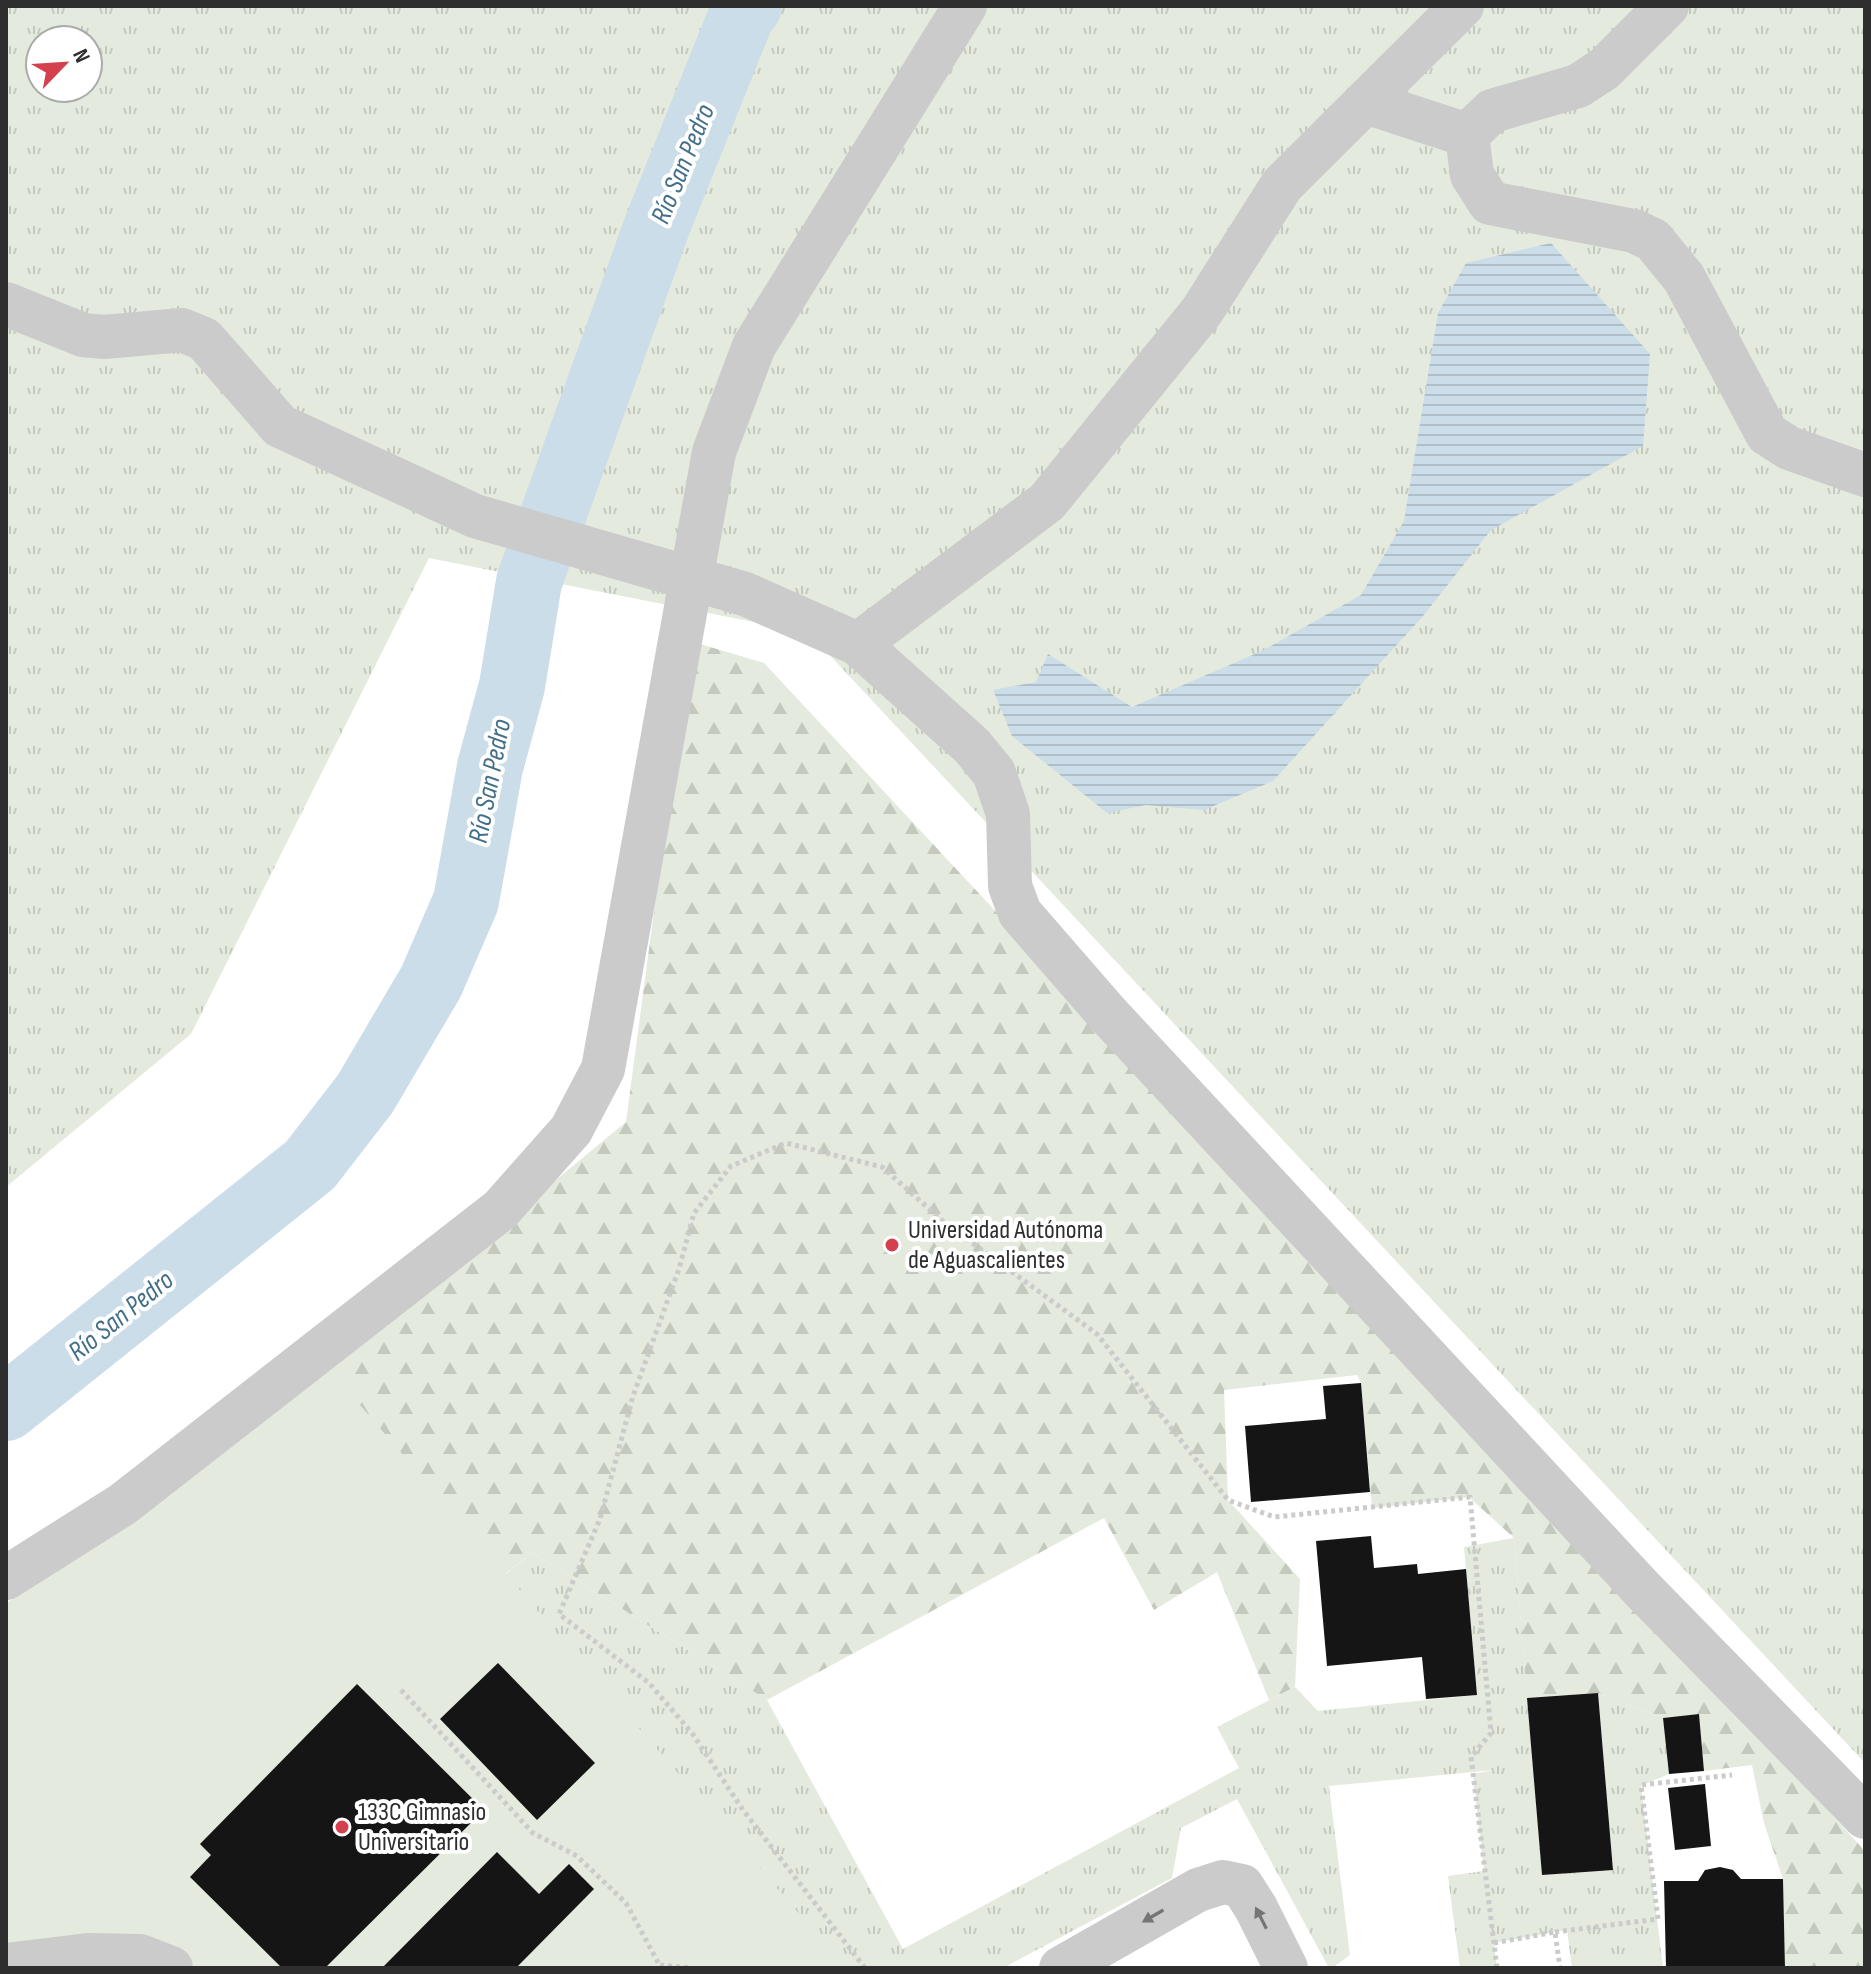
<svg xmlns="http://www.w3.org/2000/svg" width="1871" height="1974" font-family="'Sofia Sans Condensed',sans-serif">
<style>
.grass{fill:url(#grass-tufts);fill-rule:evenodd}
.forest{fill:url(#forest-firs)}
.pitch{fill:#e4eadd}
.water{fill:url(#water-rules)}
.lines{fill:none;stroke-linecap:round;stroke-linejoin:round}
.river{stroke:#cbdde8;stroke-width:66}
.building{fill:#151515}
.path{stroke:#cbcbcb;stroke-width:5;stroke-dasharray:4 4;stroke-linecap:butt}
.minor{stroke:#cbcbcb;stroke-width:44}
.oneway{fill:#757575}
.poi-dot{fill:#d5404e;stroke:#fff;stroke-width:3}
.labels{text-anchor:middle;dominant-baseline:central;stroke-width:8;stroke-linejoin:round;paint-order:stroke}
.poi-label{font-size:26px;fill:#2e2e2e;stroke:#fff;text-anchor:start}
.water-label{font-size:28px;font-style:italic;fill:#436f89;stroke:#fff}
</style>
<defs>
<pattern id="grass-tufts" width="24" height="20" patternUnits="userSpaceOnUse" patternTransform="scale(2)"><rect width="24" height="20" fill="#e4eadd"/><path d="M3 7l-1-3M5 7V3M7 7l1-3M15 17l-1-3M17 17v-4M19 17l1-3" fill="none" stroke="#c4c9be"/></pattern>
<pattern id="forest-firs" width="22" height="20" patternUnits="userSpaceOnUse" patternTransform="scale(2)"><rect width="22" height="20" fill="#e4eadd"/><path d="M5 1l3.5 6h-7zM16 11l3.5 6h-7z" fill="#c4c9be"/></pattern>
<pattern id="water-rules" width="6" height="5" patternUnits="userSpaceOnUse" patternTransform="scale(2)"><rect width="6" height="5" fill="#cbdde8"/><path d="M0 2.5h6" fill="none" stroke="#afbec7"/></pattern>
</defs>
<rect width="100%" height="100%" fill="#fff"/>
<!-- grass -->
<path class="grass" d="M6 6H1865V1763L809 633 429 558 191 1034 6 1187ZM40 40H88V88H40Z
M1514 1538 1542 1875 1613 1869 1598 1693 1663 1718 1669 1774 1641 1786 1663 1968H1572L1567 1930 1494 1943 1497 1968H1460L1448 1876 1484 1871 1473 1774 1494 1770 1329 1786 1350 1955 1332 1968H1329L1237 1799 1181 1828 1172 1878 1003 1968H619L455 1612 533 1553 767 1700 903 1949 1239 1768 1217 1727 1295 1687 1318 1711 1477 1695 1464 1547Z"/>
<!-- forest -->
<path class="forest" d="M690 641 764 663 1421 1367 1865 1851V1968H1785L1783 1879 1764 1823 1752 1765 1704 1771 1699 1714 1663 1718 1598 1693 1527 1698 1514 1538 1469 1497 1372 1508 1361 1383 1357 1375 1224 1390 1228 1500 1300 1579 1295 1687 1269 1700 1217 1572 1154 1610 1104 1518 767 1700 533 1553 357 1684 6 1604 328 1368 626 1122Z"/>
<!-- pitch -->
<path class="pitch" d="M328 1368 846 1968H6V1604Z"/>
<!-- water -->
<path class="water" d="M1551 243 1650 354 1643 446 1491 530 1423 616 1273 781 1204 810 1146 805 1107 813 1012 736 993 690 1036 682 1048 654 1132 707 1262 651 1361 595 1404 521 1438 313 1466 263Z"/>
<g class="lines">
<!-- river -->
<path class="river" d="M6 1408 310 1165 365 1094 431 982 466 901 490 767 512 686 529 582 657 226 742 14 749 6"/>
</g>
<!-- building -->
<path class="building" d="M1361 1383 1370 1492 1251 1502 1245 1426 1326 1419 1323 1386Z
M1371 1536 1374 1568 1417 1564 1418 1574 1466 1569 1477 1695 1426 1699 1422 1657 1327 1666 1316 1541Z
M498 1663 595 1763 537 1820 440 1719Z
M357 1684 484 1810 325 1968H282L190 1877 211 1855 200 1844Z
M1598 1693 1613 1870 1542 1875 1527 1698Z
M1699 1714 1704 1771 1669 1774 1663 1718Z
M1705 1784 1711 1846 1675 1850 1668 1788Z
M497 1852 539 1894 569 1864 594 1889 516 1968H382Z
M1720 1867 1733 1870 1741 1879H1783L1785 1968H1666L1664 1881H1698L1705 1870Z"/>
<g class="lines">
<!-- path -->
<path class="path" d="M401 1690 533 1833 577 1856 626 1903 661 1968
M1555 1932 1658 1919 1641 1785 1732 1775
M1494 1943 1555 1932 1560 1968
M660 1965 690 1968
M865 1968 743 1810 692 1733 649 1683 559 1614 600 1519 633 1396 679 1269 694 1213 731 1166 786 1143 882 1167 945 1223 1097 1334 1228 1500 1274 1517 1470 1497 1491 1733 1471 1757 1497 1968"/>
<!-- minor -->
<path class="minor" d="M1667 6 1604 69 1578 86 1492 111 1467 135 1472 175 1490 203 1634 231 1653 240 1684 278 1767 434 1789 448 1865 475
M1366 102 1467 135
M6 304 83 335 104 337 182 330 204 339 280 426 475 516 745 594 858 644 972 746 994 773 1008 814 1010 886 1020 913 1106 1012 1643 1590 1865 1817
M858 644 1047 502 1202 311 1282 185 1462 6
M6 1578 123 1504 501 1209 571 1130 603 1069 714 452 754 346 965 6
M6 1965 88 1955 140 1956 171 1968
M1061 1968 1198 1890 1223 1882 1242 1886 1256 1908 1286 1968"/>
</g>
<!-- one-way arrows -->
<defs><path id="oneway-solid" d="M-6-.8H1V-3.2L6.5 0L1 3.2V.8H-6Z" transform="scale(2)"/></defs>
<g class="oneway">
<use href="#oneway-solid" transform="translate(1153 1916) rotate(150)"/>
<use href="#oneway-solid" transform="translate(1261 1918) rotate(-117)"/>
</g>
<!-- markers -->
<g class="poi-dot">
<circle cx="892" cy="1245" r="8"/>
<circle cx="342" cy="1827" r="8"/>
</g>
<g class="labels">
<!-- poi labels -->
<g class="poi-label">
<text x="908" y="1230">Universidad Autónoma<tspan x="908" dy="30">de Aguascalientes</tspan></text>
<text x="358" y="1812">133C Gimnasio<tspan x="358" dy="30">Universitario</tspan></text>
</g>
<!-- water labels -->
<g class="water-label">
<text transform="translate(683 164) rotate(-68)">Río San Pedro</text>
<text transform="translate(490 781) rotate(-79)">Río San Pedro</text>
<text transform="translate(121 1316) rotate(-39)">Río San Pedro</text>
</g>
</g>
<!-- border -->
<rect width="1871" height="1974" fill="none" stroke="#2e2e2e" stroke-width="16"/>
<!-- north arrow -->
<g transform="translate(64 64) rotate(65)"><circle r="38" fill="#ffffff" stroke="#ababab" stroke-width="2"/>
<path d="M0-6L14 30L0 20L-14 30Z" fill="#d5404e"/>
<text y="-12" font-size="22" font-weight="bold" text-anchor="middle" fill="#2e2e2e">N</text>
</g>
</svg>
